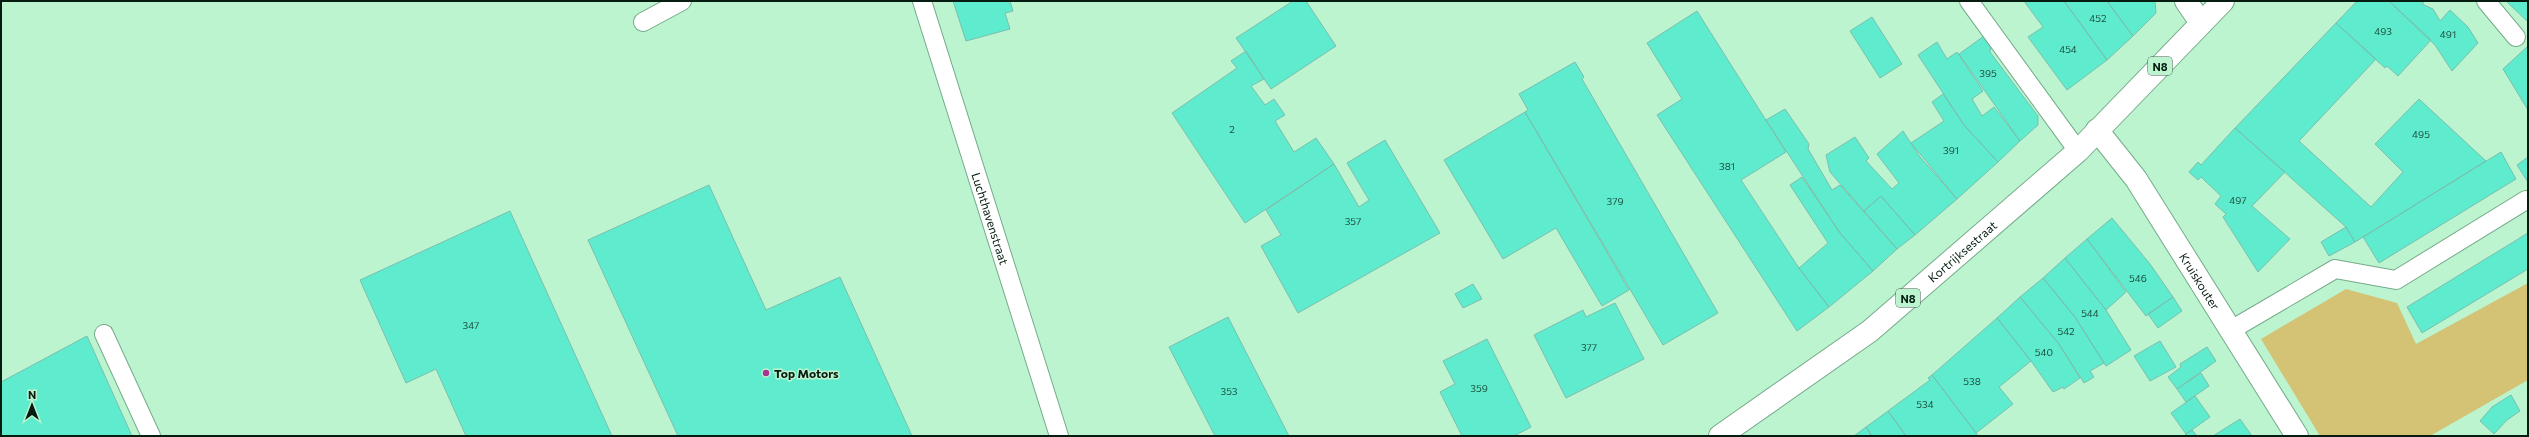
<svg xmlns="http://www.w3.org/2000/svg" width="2529" height="437" font-family="Commissioner,sans-serif">
<style>
.green{fill:#d4c275}
.building{fill:#5febcd;stroke:#7abfae}
.lines{fill:none;stroke-linecap:round;stroke-linejoin:round}
.service-casing{stroke:#75ab8a;stroke-width:20}
.minor-casing{stroke:#75ab8a;stroke-width:24}
.primary-casing{stroke:#75ab8a;stroke-width:24}
.service{stroke:#fff;stroke-width:18}
.minor{stroke:#fff;stroke-width:22}
.primary{stroke:#fff;stroke-width:22}
.poi-dot{fill:#a63590;stroke:#bcf4d0;stroke-width:1.5}
.labels{text-anchor:middle;dominant-baseline:central;stroke-width:3;stroke-linejoin:round;paint-order:stroke}
.number-label{font-size:10px;fill:#1c503f}
.shield{fill:#bcf4d0;stroke:#3d5d4a;stroke-width:1}
.shield-label{font-size:11px;font-weight:bold;fill:#061c10}
.street-label{font-size:12px;fill:#061c10;stroke:#bcf4d0}
.poi-label{font-size:12px;font-weight:bold;fill:#061c10;stroke:#bcf4d0;text-anchor:start}
</style>
<rect width="100%" height="100%" fill="#bcf4d0"/>
<!-- green -->
<path class="green" d="M2528 283V380L2430 436H2320L2261 339 2346 289 2397 303 2416 344Z"/>
<!-- building -->
<path class="building" d="M953 1H1010L1013 11 1005 13 1010 29 966 41Z
M1293 1H1306L1336 46 1271 89 1236 38Z
M2024 1H2064L2107 60 2067 90 2028 37 2043 27Z
M2064 1H2107L2133 36 2107 60Z
M2107 1H2155L2156 13 2133 36Z
M2357 1H2389L2431 40 2398 76 2387 66 2385 68 2336 23Z
M2389 1H2425L2422 4 2433 9 2440 21 2450 10 2468 27 2478 43 2452 71 2435 45Z
M2506 1H2528V22Z
M1697 11 1786 152 1741 180 1799 268 1829 307 1797 331 1657 115 1682 99 1647 43Z
M1872 17 1902 64 1880 78 1850 31Z
M2336 23 2376 59 2299 141 2371 207 2403 172 2375 144 2419 99 2486 161 2355 242 2346 227 2235 128Z
M1984 36 1991 45 1990 52 2038 116V125L2020 141 1959 54Z
M1937 42 1947 59 1957 52 1983 91 1972 99 1982 116 1994 107 2020 141 1998 162 1964 125 1918 55Z
M2528 46V110L2503 69Z
M1246 51 1264 79 1251 86 1265 105 1274 99 1285 115 1275 121 1294 152 1316 138 1334 164 1245 223 1172 113 1237 68 1231 61Z
M1575 62 1584 77 1582 79 1718 313 1663 345 1525 112 1528 110 1519 94Z
M1943 94 1964 125 1998 162 1957 199 1911 143 1944 121 1932 102Z
M1785 109 1809 144 1808 149 1832 190 1840 185 1897 249 1873 271 1840 233 1766 120Z
M1525 112 1629 290 1602 306 1556 228 1503 259 1444 160Z
M2235 128 2285 172 2252 206 2290 239 2258 272 2223 217 2226 214 2215 204 2221 196 2201 177 2198 180 2189 172 2198 162 2201 165Z
M1903 131 1920 157 1957 199 1915 235 1881 196 1864 211 1830 172 1826 155 1855 137 1869 158 1866 161 1892 189 1899 183 1877 154Z
M1385 140 1440 233 1298 313 1261 246 1281 235 1266 210 1334 164 1359 207 1369 200 1347 163Z
M2501 152 2516 179 2379 263 2363 237Z
M2528 157V182L2517 165Z
M1802 177 1840 233 1873 271 1829 307 1799 268 1828 243 1790 185Z
M709 185 766 310 840 277 912 436H678L588 240Z
M1881 196 1915 235 1897 249 1864 211Z
M510 211 612 436H466L436 369 406 383 360 280Z
M2112 218 2150 264 2173 297 2146 316 2087 239Z
M2346 227 2355 242 2329 256 2321 242Z
M2528 233V269L2422 333 2407 307Z
M2087 239 2126 292 2106 310 2065 258Z
M2065 258 2106 310 2131 350 2106 366 2075 317 2043 278Z
M2043 278 2075 317 2104 363 2090 371 2094 377 2084 383 2059 344 2020 297Z
M1473 284 1482 299 1463 308 1455 294Z
M2020 297 2059 344 2080 378 2064 389 2063 387 2053 392 2031 361 1997 318Z
M2173 297 2182 311 2158 328 2148 314Z
M1615 303 1644 359 1566 398 1534 335 1583 310 1586 317Z
M1228 317 1289 436H1215L1169 347Z
M1997 318 2031 361 1999 387 2013 404 1976 433 1932 375Z
M87 336 132 436H1V382Z
M1487 339 1531 427 1514 436H1462L1440 392 1455 384 1443 361Z
M2160 341 2176 367 2150 381 2134 356Z
M2207 347 2216 361 2177 389 2168 377 2181 367 2180 364Z
M2201 373 2209 386 2186 402 2177 389Z
M1932 375 1976 433 1978 436H1906L1888 411 1930 380 1928 378Z
M2511 395 2520 411 2507 420 2494 434 2480 421 2492 407Z
M2195 396 2210 417 2186 434 2171 413Z
M1888 411 1906 436H1872L1866 427Z
M2240 419 2252 436H2213Z
M1866 427 1872 436H1854Z
M2192 430 2197 436H2184L2186 434Z"/>
<g class="lines">
<!-- service casing -->
<g class="service-casing">
<g id="service">
<path id="s1" d="M922 1 1059 436"/>
<path d="M1969 1 2078 151"/>
<path d="M2486 1 2516 37"/>
<path d="M643 22 682 1"/>
<path d="M2231 330 2335 269 2396 280 2526 200"/>
<path d="M104 334 151 436"/>
</g>
</g>
<!-- minor casing -->
<g class="minor-casing">
<g id="minor">
<path d="M2186 1 2201 23"/>
<path id="s2" d="M2097 130 2136 179 2297 436"/>
</g>
</g>
<!-- primary casing -->
<g class="primary-casing">
<g id="primary">
<path id="s3" d="M1720 436 1870 331 2078 151 2223 1"/>
</g>
</g>
<!-- service -->
<use href="#service" class="service"/>
<!-- minor -->
<use href="#minor" class="minor"/>
<!-- primary -->
<use href="#primary" class="primary"/>
</g>
<!-- markers -->
<circle class="poi-dot" cx="766" cy="373" r="4"/>
<g class="labels">
<!-- number labels -->
<g class="number-label">
<text x="2098" y="18">452</text>
<text x="2383" y="31">493</text>
<text x="2448" y="34">491</text>
<text x="2068" y="49">454</text>
<text x="1988" y="73">395</text>
<text x="1232" y="129">2</text>
<text x="2421" y="134">495</text>
<text x="1951" y="150">391</text>
<text x="1727" y="166">381</text>
<text x="2238" y="200">497</text>
<text x="1615" y="201">379</text>
<text x="1353" y="221">357</text>
<text x="2138" y="278">546</text>
<text x="2090" y="313">544</text>
<text x="471" y="325">347</text>
<text x="2066" y="331">542</text>
<text x="1589" y="347">377</text>
<text x="2044" y="352">540</text>
<text x="1972" y="381">538</text>
<text x="1479" y="388">359</text>
<text x="1229" y="391">353</text>
<text x="1925" y="404">534</text>
</g>
<!-- shield labels -->
<g class="shield">
<rect x="2148" y="57" width="24" height="18" rx="3"/>
<rect x="1896" y="289" width="24" height="18" rx="3"/>
</g>
<g class="shield-label">
<text x="2160" y="66">N8</text>
<text x="1908" y="298">N8</text>
</g>
<!-- street labels -->
<g class="street-label">
<text stroke="none"><textPath href="#s1" startOffset="228">Luchthavenstraat</textPath></text>
<text stroke="none"><textPath href="#s3" startOffset="305">Kortrijksestraat</textPath></text>
<text stroke="none"><textPath href="#s2" startOffset="183">Kruiskouter</textPath></text>
</g>
<!-- poi labels -->
<g class="poi-label">
<text x="774" y="373">Top Motors</text>
</g>
</g>
<!-- border -->
<rect width="2529" height="437" fill="none" stroke="#061c10" stroke-width="4"/>
<!-- north arrow -->
<g transform="translate(32 405)" stroke="#bcf4d0" stroke-width="3" paint-order="stroke">
<path d="M0-3L7 15L0 10L-7 15Z" fill="#061c10"/>
<text y="-6" font-size="11" font-weight="bold" text-anchor="middle" fill="#061c10">N</text>
</g>
</svg>
